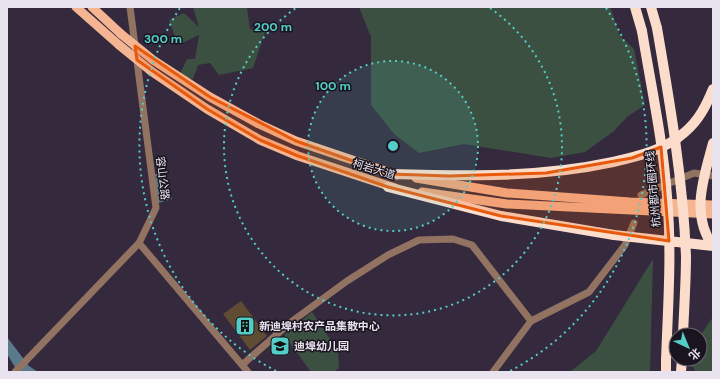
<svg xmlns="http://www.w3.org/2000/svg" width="720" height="379" font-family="'DM Sans','Noto Sans SC',sans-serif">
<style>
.green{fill:#3c5041}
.water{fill:#587a8b}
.building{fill:#604b33}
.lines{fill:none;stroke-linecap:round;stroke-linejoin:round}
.minor{stroke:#927261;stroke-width:7}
.major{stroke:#f6b592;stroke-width:9}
.highway{stroke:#fcdccb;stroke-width:10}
.major-bridge{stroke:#f6b592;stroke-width:9}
.highway-bridge{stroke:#fcdccb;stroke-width:10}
.marked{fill:#e8590c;fill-opacity:0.2;stroke:#e8590c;stroke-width:3;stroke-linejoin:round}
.ring{fill:none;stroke:#54cdc8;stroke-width:2;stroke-dasharray:2 4}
.labels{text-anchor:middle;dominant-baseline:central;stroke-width:3;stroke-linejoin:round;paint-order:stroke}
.street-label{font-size:11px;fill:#e9e2ef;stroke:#19141d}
.poi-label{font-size:11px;font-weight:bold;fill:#e9e2ef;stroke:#19141d;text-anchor:start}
.centre{fill:#54cdc8;stroke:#19141d;stroke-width:2}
.ring-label{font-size:12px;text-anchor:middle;font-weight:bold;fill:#54cdc8;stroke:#19141d;stroke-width:3;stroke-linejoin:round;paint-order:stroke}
</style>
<rect width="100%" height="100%" fill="#34293d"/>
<!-- green -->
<path class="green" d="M193 7H247L250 29 265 32 253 68 219 75 210 63 198 65 193 79 179 76 187 59H195L199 35 178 45 169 20 184 13 199 27Z
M359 7H610L620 36 634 49 645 105 627 117 614 131 585 152 551 158 464 144 419 153 394 134 371 105V37Z
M653 259 650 372H570L596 351Z
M312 312 338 351 339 368 334 372H311L284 335Z
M713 317V372H696L692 366 693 359H700V336Z"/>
<!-- water -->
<path class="water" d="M155 174H162L163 185H166L172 199 158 203Z
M7 337 29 366 38 372H18L7 354Z"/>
<!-- building -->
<path class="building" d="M241 301 267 336 250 350 223 314Z"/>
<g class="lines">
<!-- minor -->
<path class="minor" d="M641 195 694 173 713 176
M139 243 248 372
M531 321 589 292 625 245 634 223
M242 365 291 322 347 281 388 255 419 240 453 239 472 245 531 321 493 372
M15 372 139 243 156 208 130 7"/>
<!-- major -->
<path class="major" d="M76 7 119 45
M92 7 121 34
M153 60 210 97 259 124 296 141 397 175
M151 71 207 109 260 140 298 156 395 188
M416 178 507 193 630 202 713 205
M422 192 507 204 713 214"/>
<!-- highway -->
<path class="highway" d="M635 7 642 31
M651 7 657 28
M390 174C465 176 539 178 613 162 639 156 665 150 685 132 699 120 706 106 713 89
M388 187 501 216 614 235
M666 372V360
M681 372 682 359"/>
<!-- major-bridge -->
<path class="major-bridge" d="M121 34 153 60
M119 45 151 71"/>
<!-- highway-bridge -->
<path class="highway-bridge" d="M657 28C670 104 683 179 686 256 686 282 684 309 683 335
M642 31C651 86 663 141 667 196 672 251 668 306 666 360
M713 143C704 177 690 214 713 246
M614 235 713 246"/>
</g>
<!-- marked area -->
<path class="marked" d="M135 46 210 97 296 141 390 174 449 176 546 173 632 158 661 147 669 241 501 216 388 187 298 156 260 140 207 109 137 60Z"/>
<!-- distance rings -->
<circle cx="393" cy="146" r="85" fill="#54cdc8" fill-opacity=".12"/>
<g class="ring">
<circle cx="393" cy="146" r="85"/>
<path d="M490 8A169 169 0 1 1 296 8"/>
<path d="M276 371A254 254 0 0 1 180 8M606 8A254 254 0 0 1 510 371"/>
</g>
<!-- icons -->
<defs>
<g id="building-square" transform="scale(1)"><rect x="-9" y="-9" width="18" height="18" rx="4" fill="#54cdc8" stroke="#19141d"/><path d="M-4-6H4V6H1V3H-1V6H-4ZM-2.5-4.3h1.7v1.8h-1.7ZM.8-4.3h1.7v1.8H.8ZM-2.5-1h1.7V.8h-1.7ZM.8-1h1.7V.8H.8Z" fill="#111"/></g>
<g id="school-square" transform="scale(1)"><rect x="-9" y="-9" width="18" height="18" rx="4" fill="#54cdc8" stroke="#19141d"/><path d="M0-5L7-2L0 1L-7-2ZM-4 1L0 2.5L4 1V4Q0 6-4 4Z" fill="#111"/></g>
</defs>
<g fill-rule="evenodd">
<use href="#building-square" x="245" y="326"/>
<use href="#school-square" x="280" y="346"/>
</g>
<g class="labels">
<!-- street labels -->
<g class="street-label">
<text transform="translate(374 169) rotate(17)">柯岩大道</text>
<text transform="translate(163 178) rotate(83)">容山公路</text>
<text transform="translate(653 189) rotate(-95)">杭州都市圈环线</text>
</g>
<!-- poi labels -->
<g class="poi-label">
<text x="259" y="326">新迪埠村农产品集散中心</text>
<text x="294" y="346">迪埠幼儿园</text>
</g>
</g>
<circle cx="393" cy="146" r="6" class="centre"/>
<g class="ring-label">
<text x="273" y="31">200 m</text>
<text x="163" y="43">300 m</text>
<text x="333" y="90">100 m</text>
</g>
<!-- border -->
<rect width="720" height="379" fill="none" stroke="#e9e2ef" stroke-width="16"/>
<!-- north arrow -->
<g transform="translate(688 347) rotate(136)"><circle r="19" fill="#19141d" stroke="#6c6671"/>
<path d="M0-3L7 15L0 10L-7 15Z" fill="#54cdc8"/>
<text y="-6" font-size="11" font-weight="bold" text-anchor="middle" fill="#e9e2ef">北</text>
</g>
</svg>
